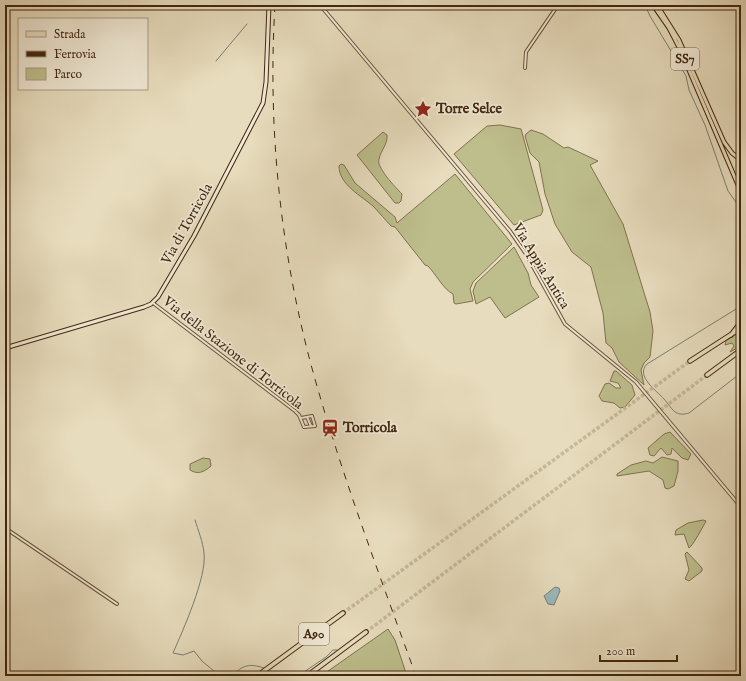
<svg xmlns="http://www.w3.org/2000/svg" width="746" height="681" font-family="'IM FELL English',serif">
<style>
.green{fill:#bdbe8c;stroke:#80724e}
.water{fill:#9bb9bc;stroke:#777f77}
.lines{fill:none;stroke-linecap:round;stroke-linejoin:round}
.stream{stroke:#777f77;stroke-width:1}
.highway-tunnel{stroke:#c6b89a;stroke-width:3.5;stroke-dasharray:3.5 2;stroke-linecap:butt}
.street-casing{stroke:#6b543b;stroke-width:4}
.secondary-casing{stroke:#422710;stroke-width:5}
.primary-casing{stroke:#422710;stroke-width:5}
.highway-casing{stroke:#422710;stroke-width:5.5}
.street{stroke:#efe8d4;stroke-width:2}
.secondary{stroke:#efe8d4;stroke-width:3}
.primary{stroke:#e7dcbd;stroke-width:3}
.highway{stroke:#e7dcbd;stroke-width:3.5}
.rail{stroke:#422710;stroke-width:1;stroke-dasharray:7 7;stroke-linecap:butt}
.labels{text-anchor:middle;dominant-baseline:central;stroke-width:3.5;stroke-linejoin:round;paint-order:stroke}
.shield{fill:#efe8d4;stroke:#76614b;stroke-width:1}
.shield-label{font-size:13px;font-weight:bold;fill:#422710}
.poi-label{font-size:14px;font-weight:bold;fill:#422710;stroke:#efe8d4;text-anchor:start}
.street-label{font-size:14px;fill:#422710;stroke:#efe8d4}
</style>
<rect width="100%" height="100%" fill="#e7dcbd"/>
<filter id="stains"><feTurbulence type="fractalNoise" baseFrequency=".005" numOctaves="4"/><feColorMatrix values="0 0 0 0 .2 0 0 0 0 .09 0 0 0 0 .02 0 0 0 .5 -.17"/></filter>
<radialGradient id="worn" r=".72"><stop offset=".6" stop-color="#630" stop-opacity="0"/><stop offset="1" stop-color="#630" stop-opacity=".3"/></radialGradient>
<!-- green -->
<path class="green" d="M500 125 521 129 543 210 541 215 514 225 454 154 487 126Z
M531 130 543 134 564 148 568 147 598 161 590 165 623 224 650 312 653 331 650 357 644 363 641 370 644 385 619 362 612 348 606 343 603 313 591 267 572 252 555 224 545 194 539 162 530 153 525 136 526 134Z
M383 132 387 135C388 144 381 150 379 159 376 167 395 187 402 194L401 201 399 203H395L357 155Z
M341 164 344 165 355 183 395 217 397 223 455 174 512 244 473 282 470 289 473 301 456 304 454 303 453 294C444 290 435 273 428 266L425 265 395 227 391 226C385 220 380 213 374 207 362 196 339 185 339 166Z
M514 247 528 273 531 285 539 297 505 318 490 297 476 304 473 291 476 283Z
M741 331V346L730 352 734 346 732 343 725 345 726 341Z
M614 371H616L632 385 635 395 625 407 620 408 614 403 602 401 599 396 605 384 609 383 616 388H621L618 383 610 381Z
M670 432 691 454 688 460 682 458 672 448 671 454 667 455 661 448 654 456 650 455 648 448 664 434Z
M662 457 678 461V471L674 486 668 489 665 488 663 480 649 471 617 476V474L631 465 646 461 653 463Z
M203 458 210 459 211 466C204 472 198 475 190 470V464Z
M703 520 706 521C704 525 692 547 689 548L684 534 675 535 676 530 688 523Z
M687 552 702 568V571L689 581 685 579 689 570 685 554Z
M388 629 395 640 407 676H321Z"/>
<!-- water -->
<path class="water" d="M555 587 559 588 560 591 554 605 548 604 544 596Z"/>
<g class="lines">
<!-- stream -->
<path class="stream" d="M645 5 650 16 686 76 689 90 705 125 728 191 741 209
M216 61 247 24
M741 306 647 364C635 376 657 391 664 399 668 403 672 411 677 413 681 415 685 414 689 413L741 373
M195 520C198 530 203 542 204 553 207 577 183 630 173 653L183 655 194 651 202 661 220 676
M271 671 279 676
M232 676C243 665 249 663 264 668
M298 676 326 657 333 650H337"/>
<!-- highway-tunnel -->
<path class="highway-tunnel" d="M343 613 690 361
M366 632 707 375"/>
<!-- street casing -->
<g class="street-casing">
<path id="street" d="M320 5 510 231 526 254 565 324 636 382 741 507
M525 68 526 52 558 5
M153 303 295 411 299 415 304 427 315 426 312 416 301 418
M307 417 311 426
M5 528 117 604"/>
</g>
<!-- secondary casing -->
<g class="secondary-casing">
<path id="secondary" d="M5 348 144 307 151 304 158 297 194 236 263 103 266 82 269 5"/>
</g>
<!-- primary casing -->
<g class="primary-casing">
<path id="primary" d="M653 5 669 28 680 49 741 192
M657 5 679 40 724 142 732 153 741 160"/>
</g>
<!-- highway casing -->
<g class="highway-casing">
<path id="highway" d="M731 335 741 322
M690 361 741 328
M707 375 741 350
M257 676 343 613
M307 676 366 632"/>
</g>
<!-- street -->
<use href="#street" class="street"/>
<!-- secondary -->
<use href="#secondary" class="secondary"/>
<!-- primary -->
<use href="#primary" class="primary"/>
<!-- highway -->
<use href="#highway" class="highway"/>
<!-- rail -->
<path class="rail" d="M275 5C267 135 282 268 319 393 347 489 382 582 416 676"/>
</g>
<!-- icons -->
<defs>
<g id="sight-bare" transform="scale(1.38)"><path d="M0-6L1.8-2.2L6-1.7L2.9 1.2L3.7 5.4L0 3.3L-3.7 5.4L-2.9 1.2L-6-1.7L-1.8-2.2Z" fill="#8f2418" stroke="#efe8d4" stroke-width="2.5" paint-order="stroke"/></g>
<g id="station-bare" transform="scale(1.38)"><path d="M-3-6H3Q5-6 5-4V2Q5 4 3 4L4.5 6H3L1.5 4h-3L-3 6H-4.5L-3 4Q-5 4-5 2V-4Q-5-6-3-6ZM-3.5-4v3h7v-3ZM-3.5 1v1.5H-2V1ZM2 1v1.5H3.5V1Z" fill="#8f2418" stroke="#efe8d4" stroke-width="2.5" paint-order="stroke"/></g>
</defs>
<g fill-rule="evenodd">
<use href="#sight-bare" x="423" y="109"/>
<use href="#station-bare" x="330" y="428"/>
</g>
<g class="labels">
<!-- shield labels -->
<g class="shield">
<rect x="671" y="48" width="28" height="22" rx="3"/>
<rect x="299" y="623" width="30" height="22" rx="3"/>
</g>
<g class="shield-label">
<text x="685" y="59">SS7</text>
<text x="314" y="634">A90</text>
</g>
<!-- poi labels -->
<g class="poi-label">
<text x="436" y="109">Torre Selce</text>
<text x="343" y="428">Torricola</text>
</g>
<!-- street labels -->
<g class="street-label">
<text transform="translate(187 224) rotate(-61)">Via di Torricola</text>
<text transform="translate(541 266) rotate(59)">Via Appia Antica</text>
<text transform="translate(233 353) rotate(38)">Via della Stazione di Torricola</text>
</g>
</g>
<!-- margin -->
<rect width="746" height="681" fill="none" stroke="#e7dcbd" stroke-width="20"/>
<rect x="6" y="6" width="734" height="669" fill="none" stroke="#422710" stroke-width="2"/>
<rect x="10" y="10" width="726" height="661" fill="none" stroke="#422710"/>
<!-- legend -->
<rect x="18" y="18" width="130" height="72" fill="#efe8d4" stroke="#aa9b86"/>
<rect x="26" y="31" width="20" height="6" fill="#e7dcbd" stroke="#aa9b86"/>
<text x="54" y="38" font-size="12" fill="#422710">Strada</text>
<rect x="26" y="51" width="20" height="6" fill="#422710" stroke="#aa9b86"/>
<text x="54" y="58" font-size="12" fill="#422710">Ferrovia</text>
<rect x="26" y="68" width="20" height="12" fill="#bdbe8c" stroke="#aa9b86"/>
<text x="54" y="78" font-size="12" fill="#422710">Parco</text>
<!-- scale -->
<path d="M600 655v6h77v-6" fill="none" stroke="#422710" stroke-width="2"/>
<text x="606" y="655" font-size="12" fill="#422710" stroke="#efe8d4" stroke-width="3" paint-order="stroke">200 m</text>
<rect width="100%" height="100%" filter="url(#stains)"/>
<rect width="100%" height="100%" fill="url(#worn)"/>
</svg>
